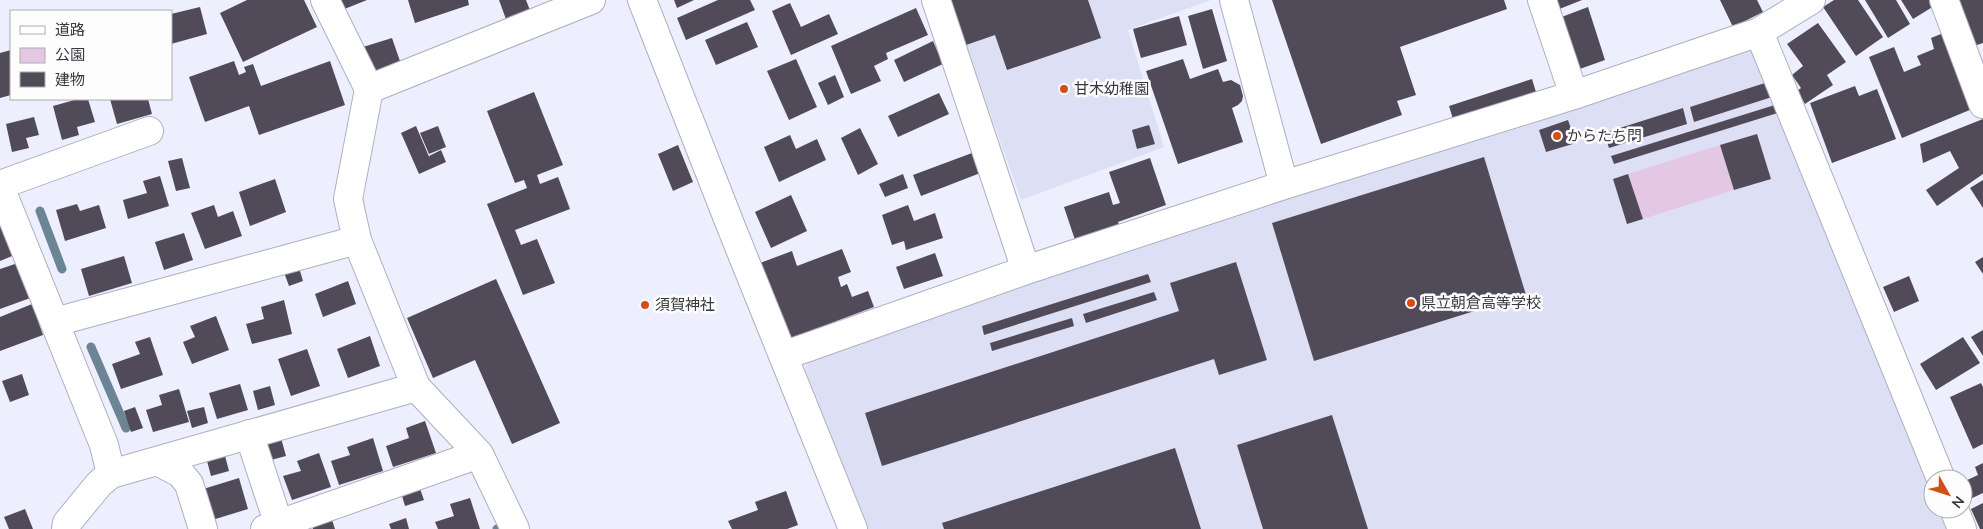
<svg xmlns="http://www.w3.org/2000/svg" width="1983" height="529" font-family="'Nunito Sans','Noto Sans JP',sans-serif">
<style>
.built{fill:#dde0f4}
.green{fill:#e4c7e2}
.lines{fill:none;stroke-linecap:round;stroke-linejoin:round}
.stream{stroke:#6c8595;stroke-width:9}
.building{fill:#514a59}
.street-casing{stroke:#adafc1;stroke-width:30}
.street{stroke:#fff;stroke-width:28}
.poi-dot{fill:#d44e17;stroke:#fdfdfd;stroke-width:2}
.labels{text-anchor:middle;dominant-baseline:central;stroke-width:5;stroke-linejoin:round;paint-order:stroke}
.poi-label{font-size:15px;fill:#37383f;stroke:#fdfdfd;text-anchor:start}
</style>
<rect width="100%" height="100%" fill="#edeefe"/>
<!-- built -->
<path class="built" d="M950 0H1211L1128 30 1164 147 1021 200Z
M1757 45 1933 479V509H1946L1954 529H867L805 369 810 357 1111 249 1716 62Z"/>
<!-- green -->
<path class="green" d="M1720 145 1734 190 1643 219 1628 174Z"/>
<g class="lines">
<!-- stream -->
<path class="stream" d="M40 211 62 269
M91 347 126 428
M497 529H499"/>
</g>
<!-- building -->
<path class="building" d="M247 0H304L317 27 243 62 220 13Z
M338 0H367L342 10Z
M408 0H468L469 5 415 23Z
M499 0H526L531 13 507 22Z
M674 0H694L677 8Z
M718 0H750L755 10 686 40 677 18Z
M951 0H1088L1101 38 1007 70 995 35 966 45Z
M1272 0H1504L1507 9 1400 47 1416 95 1397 101 1402 115 1321 144Z
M1553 0H1582L1557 10Z
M1720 0H1757L1763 12 1733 27Z
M1834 0H1858L1883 37 1856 56 1823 7Z
M1865 0H1896L1910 24 1888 38Z
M1901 0H1937L1939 3 1913 19Z
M1959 0H1983V43L1971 47 1953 3Z
M790 3 801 27 829 14 838 34 791 55 772 11Z
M200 7 207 34 171 44V14Z
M1588 7 1605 60 1577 70 1559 18Z
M916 8 928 35 886 53 888 59 874 66 881 81 851 94 831 46Z
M1212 9 1227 61 1203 69 1188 16Z
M1179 16 1187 45 1141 58 1133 29Z
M747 22 758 47 716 65 705 40Z
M1818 23 1846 62 1827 75 1833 85 1805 104 1797 91 1801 88 1792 75 1803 66 1787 44Z
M1946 32 1977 107 1902 138 1869 57 1894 47 1904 72 1921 65 1917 56 1934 49 1931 38Z
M392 38 401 64 371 73 363 47Z
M933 41 943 64 904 82 894 60Z
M11 50V95L0 98V53Z
M796 59 817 107 789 120 767 71Z
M1183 59 1190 79 1218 69 1223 82 1231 80 1240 85 1243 96 1242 101 1238 105 1232 108 1243 142 1178 164 1146 71Z
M234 61 239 75 246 72 244 67 253 64 261 86 330 61 345 105 259 135 249 106 205 122 189 77Z
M835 75 844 97 828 105 818 83Z
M1532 79 1536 92 1453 119 1449 106Z
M1768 82 1772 97 1694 122 1690 107Z
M1855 86 1859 96 1877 89 1896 139 1832 163 1810 103Z
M534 92 563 165 537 175 540 184 558 177 570 209 515 230 521 245 537 239 555 283 523 295 487 204 527 188 524 180 515 183 487 111Z
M939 93 949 114 898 137 888 116Z
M78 99H88L95 122 77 127 79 135 62 140 53 106Z
M110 99H148L152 114 117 124Z
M1778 104 1781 112 1614 164 1611 156Z
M1683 108 1687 124 1609 148 1604 133Z
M34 117 39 135 26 138 29 148 12 152 6 124Z
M1983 119V174L1937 206 1926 190 1959 168 1950 151 1923 163 1920 144Z
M1568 120 1576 143 1546 152 1539 130Z
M1149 125 1155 144 1137 149 1132 130Z
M416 126 430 159 429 156 441 150 446 162 419 174 401 133Z
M438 126 446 147 429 154 420 133Z
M860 128 878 164 858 175 841 138Z
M1757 134 1771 179 1734 190 1720 145Z
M790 135 796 149 817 139 826 160 779 182 764 147Z
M678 145 693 182 673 191 658 154Z
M980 150 988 170 921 196 913 175Z
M1484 157 1526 295 1314 361 1272 223Z
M182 158 190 188 176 191 168 161Z
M1150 158 1166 205 1118 222 1121 231 1077 246 1064 207 1109 192 1113 205 1120 203 1109 172Z
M903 174 908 188 885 197 879 184Z
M1628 174 1643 219 1627 224 1613 179Z
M160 176 169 206 128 219 123 200 147 193 143 181Z
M275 179 286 212 250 226 239 192Z
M1983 180V208L1970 188Z
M791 195 807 231 771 248 755 212Z
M77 204 80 211 99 205 106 228 65 241 56 210Z
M214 205 218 217 233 211 242 236 205 249 191 213Z
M908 205 914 221 935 213 943 238 906 250 904 241 892 245 882 215Z
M0 219 17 254 0 261Z
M184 233 193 260 164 270 155 242Z
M842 249 851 272 838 277 841 287 847 284 852 297 868 291 874 307 783 341 755 265 792 251 797 266Z
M935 253 943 276 904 289 896 267Z
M124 256 132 283 89 296 81 269Z
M1983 257V274L1975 262Z
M297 261 303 281 289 286 282 267Z
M21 262 33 297 0 309V269Z
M1236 262 1267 360 1219 375 1214 359 882 466 865 413 1179 311 1170 283Z
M1148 274 1151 282 984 335 982 326Z
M1909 276 1919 301 1894 312 1883 287Z
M496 279 560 423 512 444 475 360 433 378 407 318Z
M348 281 356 304 323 317 315 294Z
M1154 292 1157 300 1086 323 1083 314Z
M284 300 292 334 252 344 246 324 264 319 261 307Z
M32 304 43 335 0 351V317Z
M216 316 229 350 192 364 183 342 195 337 190 326Z
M1072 318 1074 326 992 351 990 343Z
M1983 330V356L1971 337Z
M370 336 380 366 348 378 337 349Z
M150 337 163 375 121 389 112 364 140 354 135 342Z
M1963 337 1980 363 1936 390 1920 364Z
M307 349 320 386 291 396 278 359Z
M22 374 29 395 10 402 2 381Z
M1981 383 1983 387V444L1973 449 1950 397Z
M240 384 248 410 217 419 209 393Z
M270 386 275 405 258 410 253 391Z
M179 389 189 422 153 432 146 410 162 405 159 395Z
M135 407 143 428 131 432 124 411Z
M204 407 208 423 192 428 187 411Z
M1332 415 1368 529H1263L1237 445Z
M425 421 436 453 393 467 386 446 409 438 406 428Z
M281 438 286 456 271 460 266 442Z
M373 438 383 471 339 485 331 461 350 455 347 447Z
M1175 448 1201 529H944L942 523Z
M224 452 229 471 211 476 206 457Z
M319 453 331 487 292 500 283 476 301 471 297 461Z
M1983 463V493L1970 499 1963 482 1978 475 1975 467Z
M239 478 248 509 209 521 200 490Z
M418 483 424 500 405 506 400 489Z
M786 491 798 525 787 529H732L728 521 758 510 755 502Z
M470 498 480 529H438L435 522 454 516 450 504Z
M1983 503V529H1980L1971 509Z
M25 509 33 529H9L4 517Z
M329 511 335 529H313L310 518Z
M406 518 409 529H391L389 524Z"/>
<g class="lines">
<!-- street casing -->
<g class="street-casing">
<path id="street" d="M325 0 369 89 348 199 357 240 416 387 479 454 515 529
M642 0 732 229 853 529
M936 0 1026 270
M1234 0 1284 185
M1542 0 1574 95
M1944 0 1983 104
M1759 32 1941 479
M369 89 591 0
M0 185 149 131
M0 187 104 445 111 474 99 484 67 523 66 529
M55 322 357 240
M783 356 1026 270 1284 185 1574 95 1759 32 1811 0
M249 434 279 525
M157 461 180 473 189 484 203 529
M111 474 416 387
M1954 509 1962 529
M265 529 479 454"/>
</g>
<!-- street -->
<use href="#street" class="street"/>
</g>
<!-- markers -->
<g class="poi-dot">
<circle cx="1064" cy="89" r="5"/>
<circle cx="1557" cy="136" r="5"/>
<circle cx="1411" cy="303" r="5"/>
<circle cx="645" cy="305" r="5"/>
</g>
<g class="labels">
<!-- poi labels -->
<g class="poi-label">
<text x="1074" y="89">甘木幼稚園</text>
<text x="1567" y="136">からたち門</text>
<text x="1421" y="303">県立朝倉高等学校</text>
<text x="655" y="305">須賀神社</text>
</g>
</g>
<!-- legend -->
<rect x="10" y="10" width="162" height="90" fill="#fdfdfd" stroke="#aeaeb1"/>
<rect x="20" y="26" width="25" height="8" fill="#ffffff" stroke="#aeaeb1"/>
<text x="55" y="35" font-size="15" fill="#37383f">道路</text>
<rect x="20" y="48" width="25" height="15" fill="#e4c7e2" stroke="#aeaeb1"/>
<text x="55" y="60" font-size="15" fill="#37383f">公園</text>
<rect x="20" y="72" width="25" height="15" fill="#514a59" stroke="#aeaeb1"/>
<text x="55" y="85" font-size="15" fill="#37383f">建物</text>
<!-- north arrow -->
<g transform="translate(1948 494) rotate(129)"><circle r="24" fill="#fdfdfd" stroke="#aeaeb1"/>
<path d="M0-4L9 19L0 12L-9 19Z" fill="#d44e17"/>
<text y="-8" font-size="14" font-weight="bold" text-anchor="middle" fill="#37383f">N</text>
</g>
</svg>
